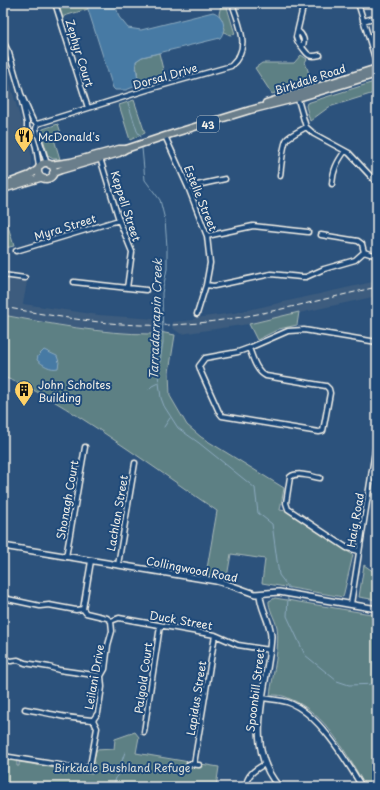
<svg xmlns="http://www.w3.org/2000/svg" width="380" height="790" font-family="'Playpen Sans',sans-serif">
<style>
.built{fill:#3c5c7e}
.green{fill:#5d8084;stroke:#a8b8b6}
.water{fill:#477aa4;stroke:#8caabf}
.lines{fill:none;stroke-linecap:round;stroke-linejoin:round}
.stream{stroke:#8caabf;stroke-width:1}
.minor-casing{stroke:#f4f1e8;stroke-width:7}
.tertiary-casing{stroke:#f4f1e8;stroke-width:8}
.primary-casing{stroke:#f4f1e8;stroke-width:9}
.minor{stroke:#1f4a7a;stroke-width:4}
.tertiary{stroke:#1f4a7a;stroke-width:5}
.primary{stroke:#6b7e8b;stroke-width:6}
.rail{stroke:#f4f1e8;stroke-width:1;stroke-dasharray:6 3;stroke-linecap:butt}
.labels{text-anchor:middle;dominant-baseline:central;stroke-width:4;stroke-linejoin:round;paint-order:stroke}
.shield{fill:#1f4a7a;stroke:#b4bfc7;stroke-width:1}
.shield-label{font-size:10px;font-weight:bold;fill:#f4f1e8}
.street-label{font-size:11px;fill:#f4f1e8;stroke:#1f4a7a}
.poi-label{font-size:11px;fill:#f4f1e8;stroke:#1f4a7a;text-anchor:start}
.park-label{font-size:11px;fill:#dde0d9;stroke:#1f4a7a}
.water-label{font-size:12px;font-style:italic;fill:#dadfde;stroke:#1f4a7a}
</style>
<rect width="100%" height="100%" fill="#2c527c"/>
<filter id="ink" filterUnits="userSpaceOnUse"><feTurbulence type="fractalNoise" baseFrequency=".025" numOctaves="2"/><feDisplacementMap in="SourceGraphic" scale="8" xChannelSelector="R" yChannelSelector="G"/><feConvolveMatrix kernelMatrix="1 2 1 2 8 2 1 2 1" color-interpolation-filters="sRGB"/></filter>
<g filter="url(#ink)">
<!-- built -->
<path class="built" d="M3 61 31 153V167L28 172 21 173 3 178Z
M3 279 27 282 23 304 99 315 155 319V326H157V328L151 334H137L79 328 3 315Z
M377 281V296L249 324 181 334 172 328 173 323 172 322 194 320 195 318 234 313Z"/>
<!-- green -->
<path class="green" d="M65 3H86L88 9 64 16V19H62L58 5Z
M226 4 235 34 230 35 224 32 225 29 219 14 221 5Z
M159 53 165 78 136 86C140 79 136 70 136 61L142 57Z
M301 55 307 59 305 62 312 82 272 94 255 68 262 63H294Z
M377 81V92L329 107 310 121 306 106 307 103Z
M134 100 145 133 130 140 119 105Z
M58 124 62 136 54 139 60 159H53L48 156 41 131 43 129Z
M7 223 14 246 5 248 3 241V228L5 229 6 227 3 224Z
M299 312 297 325 279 329 257 340 249 324Z
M3 315C52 324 101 334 151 334L155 331 175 335 169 372 170 396 187 425 201 437 284 488 280 510 286 511 353 555 343 597 262 583 265 559 231 554 227 577 206 574 217 511C178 484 140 457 101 431 70 411 38 389 3 377Z
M364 565 377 574V600L359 597Z
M275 598 377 615V787H366C347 755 326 712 288 698 283 695 276 695 270 695 273 674 280 647 277 627 275 619 268 607 269 601Z
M135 732 139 737 136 753 219 767 216 787 3 786V759L17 761V766H19V762L92 774 96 750 114 749 115 739Z"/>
<!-- water -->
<path class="water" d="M86 3H115L119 17 128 28 141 30 213 12C224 15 227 30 220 38L142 57 136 61C135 70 140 78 136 86L126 90H115L113 88Z
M44 350 57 356 59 362 58 368C50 370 43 365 37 360L38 356Z"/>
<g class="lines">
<!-- stream -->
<path class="stream" d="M128 103 137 131 141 137
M142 148 145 180 160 200 165 220 167 247V269L162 293 163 342 158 375 161 398 164 406 178 428 199 443 255 488 258 513 272 524 279 575 289 588
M149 389 152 386 158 383
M164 427 170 418
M288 597 287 616 305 655 337 681 349 685 377 684
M113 787 125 752"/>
<!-- minor casing -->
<g class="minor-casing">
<path id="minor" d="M55 3 88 108
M303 3V7L296 37C297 42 298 42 301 46 308 54 307 58 320 55
M358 3 377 65
M363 21 377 17
M298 31C303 35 306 41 302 47
M3 41 9 53 21 94 33 121 37 124 36 129 47 164
M297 96 306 127 314 134 349 153 377 183
M21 97 27 123V128L31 131
M37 124 153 88 231 66C252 47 239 26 232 3
M31 131 36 147 39 166
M165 136 188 187 207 236 210 263 206 285 197 314
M100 158 119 220 132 252 127 288
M280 176C281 169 283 143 287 139 292 134 300 131 306 127
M332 184C333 170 337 162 345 151
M188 187 225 179
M321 235 358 241 362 244 364 252
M207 236 253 226 308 232
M16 251 119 220
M3 275 25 278
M74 282 146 290
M206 285 214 286 271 274 301 277H306L324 269 355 260 364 252 370 254 377 255
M249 348C253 358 256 371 266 376L326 386 329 389 330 393 323 431 319 432 222 416 219 412 201 372 199 366 205 358 238 352 249 348 288 331 304 330 377 342
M320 478C312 477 298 471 290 477L286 503 288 509 347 548 359 551
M66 557 85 447
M118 565 135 463
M3 598 40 606 49 605 76 610 83 609 86 613 107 618 111 621
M351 604 377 438
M83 609 91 561
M111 621 119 618 215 635 238 645 270 650
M3 659 11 661 18 660 25 663 49 667 59 670 101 676
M262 698C270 699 279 700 287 702 318 712 346 760 362 787
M25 709C37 711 45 713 56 715 68 718 81 719 93 720
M144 732 160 626
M3 756 84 769 90 766 97 728 93 720 98 713 102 687 101 676 105 669 108 645 112 631 111 621
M189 764 199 765
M194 764 215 635
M245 787C248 774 254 770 265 764"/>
</g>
<!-- tertiary casing -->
<g class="tertiary-casing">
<path id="tertiary" d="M372 474 377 475
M3 546 216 581 227 584 255 594 279 592 377 609
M260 594C260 608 270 620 271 636 269 686 241 743 279 787"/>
</g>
<!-- primary casing -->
<g class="primary-casing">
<path id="primary" d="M266 103 377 68
M38 171a8 8 0 1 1 16 0a8 8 0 1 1-16 0Z
M50 165 71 162 119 149H125
M53 173 61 170 119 153 126 149 165 136 250 110 298 98 377 74
M3 185 30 175 37 170
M3 189 40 178"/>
</g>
<!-- minor -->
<use href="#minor" class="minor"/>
<!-- tertiary -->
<use href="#tertiary" class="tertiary"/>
<!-- primary -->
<use href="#primary" class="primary"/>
<!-- rail -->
<path class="rail" d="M3 307C59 317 114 327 171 325 241 322 309 302 377 287"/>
</g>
</g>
<!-- icons -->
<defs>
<g id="restaurant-pin" transform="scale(1)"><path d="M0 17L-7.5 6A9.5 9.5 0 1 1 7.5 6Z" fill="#ffd166" stroke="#1f4a7a"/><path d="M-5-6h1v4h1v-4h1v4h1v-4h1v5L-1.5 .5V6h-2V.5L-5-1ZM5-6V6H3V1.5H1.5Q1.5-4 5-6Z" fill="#111"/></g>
<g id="building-pin" transform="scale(1)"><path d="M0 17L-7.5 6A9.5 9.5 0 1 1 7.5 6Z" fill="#ffd166" stroke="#1f4a7a"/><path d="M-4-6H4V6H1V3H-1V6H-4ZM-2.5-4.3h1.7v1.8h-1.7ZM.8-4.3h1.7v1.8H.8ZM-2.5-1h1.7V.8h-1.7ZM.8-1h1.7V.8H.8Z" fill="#111"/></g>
</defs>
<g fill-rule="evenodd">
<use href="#restaurant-pin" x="24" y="136"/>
<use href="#building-pin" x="24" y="390"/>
</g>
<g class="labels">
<!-- shield labels -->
<rect class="shield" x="197" y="116" width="22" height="16" rx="3"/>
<g class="shield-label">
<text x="208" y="124">43</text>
</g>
<!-- street labels -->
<g class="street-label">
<text transform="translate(80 53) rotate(73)">Zephyr Court</text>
<text transform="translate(165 76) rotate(-16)">Dorsal Drive</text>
<text transform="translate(310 79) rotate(-18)">Birkdale Road</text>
<text transform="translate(201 198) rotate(68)">Estelle Street</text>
<text transform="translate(126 206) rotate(72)">Keppell Street</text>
<text transform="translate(65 227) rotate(-17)">Myra Street</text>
<text transform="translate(67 500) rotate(-80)">Shonagh Court</text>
<text transform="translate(117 513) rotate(-80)">Lachlan Street</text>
<text transform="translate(355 520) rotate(-80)">Haig Road</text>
<text transform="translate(192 569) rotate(11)">Collingwood Road</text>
<text transform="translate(181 620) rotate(10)">Duck Street</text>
<text transform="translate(94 677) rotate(-80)">Leilani Drive</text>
<text transform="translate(143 678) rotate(-82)">Palgold Court</text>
<text transform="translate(255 690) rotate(-83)">Spoonbill Street</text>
<text transform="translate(196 698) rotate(-81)">Lapidus Street</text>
</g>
<!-- poi labels -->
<g class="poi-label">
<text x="38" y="136">McDonald's</text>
<text x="38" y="384">John Scholtes<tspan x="38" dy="13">Building</tspan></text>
</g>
<!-- park labels -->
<g class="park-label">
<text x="122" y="767">Birkdale Bushland Refuge</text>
</g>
<!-- water labels -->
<g class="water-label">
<text transform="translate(155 319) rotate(-88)">Tarradarrapin Creek</text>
</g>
</g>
<!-- margin -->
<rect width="380" height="790" fill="none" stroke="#1f4a7a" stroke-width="16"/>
<rect x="8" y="8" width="364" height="774" fill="none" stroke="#f4f1e8" stroke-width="1.5" filter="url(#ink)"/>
</svg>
